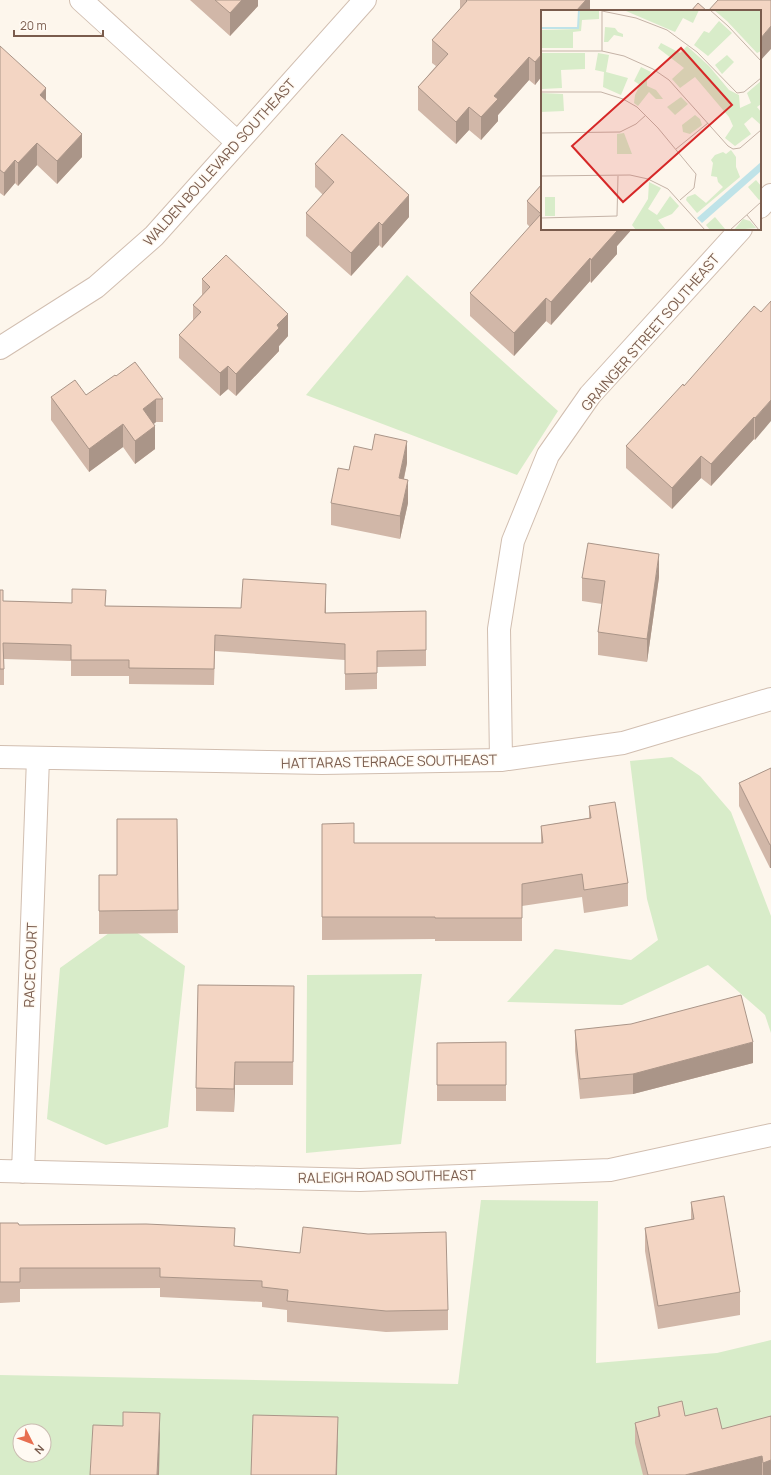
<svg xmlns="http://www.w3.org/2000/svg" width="771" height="1475" font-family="Manrope,sans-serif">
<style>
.green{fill:#d8ecc9;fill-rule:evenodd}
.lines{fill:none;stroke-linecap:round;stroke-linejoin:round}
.minor-casing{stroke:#d1beb0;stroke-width:24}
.tertiary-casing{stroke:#d1beb0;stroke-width:24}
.minor{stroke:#fff;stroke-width:22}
.tertiary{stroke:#fff;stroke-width:22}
.wall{fill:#d1b7a8}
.shaded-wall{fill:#aa9588}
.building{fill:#f3d5c3;stroke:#aa9588}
.labels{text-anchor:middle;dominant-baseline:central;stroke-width:3;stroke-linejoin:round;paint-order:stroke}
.street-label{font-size:14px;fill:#7a5c4d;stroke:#fffaf3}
.inset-river{fill:none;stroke:#bfe3e8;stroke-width:2}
.inset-road{fill:none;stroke:#c5b3a7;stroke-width:1}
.view{fill:#d62828;fill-opacity:0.15;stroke:#d62828;stroke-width:2}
.inset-edge{fill:none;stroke:#7a5c4d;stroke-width:2}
</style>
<rect width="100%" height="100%" fill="#fdf6ec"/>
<!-- green -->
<path class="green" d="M407 275 558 411 517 475 306 395Z
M672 757 700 776 731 812 771 916V1033L765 1015 708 965 622 1005 507 1002 555 949 631 960 658 940 647 899 630 761Z
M123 923 185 966 168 1127 106 1145 47 1119 60 968Z
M422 974 401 1144 306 1153 307 975Z
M481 1200 598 1201 596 1363 717 1353 771 1340V1422L738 1475H0V1375L458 1384ZM20 1431H44V1455H20Z"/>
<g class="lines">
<!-- minor casing -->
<g class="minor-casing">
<path id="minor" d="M81 0 237 142
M760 207 771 195
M0 757 322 763 501 760 623 743 771 699
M501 760 499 629 513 541 548 455 590 395 741 229
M0 1171 360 1180 610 1170 771 1135
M23 1172 38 758"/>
</g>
<!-- tertiary casing -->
<g class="tertiary-casing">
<path id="tertiary" d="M0 348 96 287 154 236 365 0"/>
</g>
<!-- minor -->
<use href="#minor" class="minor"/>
<!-- tertiary -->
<use href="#tertiary" class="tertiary"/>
</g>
<!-- wall -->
<path class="wall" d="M190 0H258V6L230 36Z
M460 0H590V11H542V76L535 85 529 80 498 115V121L481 140 469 130 456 144 418 110V87L436 66 432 63V40L460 9Z
M0 46 46 102 82 157 57 184 37 165 18 186 15 183 4 196 0 193Z
M315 164 409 217 382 248 379 245 351 276 306 236V213L323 195 315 187Z
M542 184V229H632L617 246V254L591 283 590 281 551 325 546 321 514 356 470 316V293L530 227 527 224V201Z
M202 279 288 336 279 346V351L236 396 228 389 220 396 179 358V335L193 320V305L202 295Z
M761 312 755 440 754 439 711 486 701 478 672 509 626 468V446L684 386Z
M116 376 163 399V422H156L154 424 155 449 135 464 123 447 89 472 51 420V397L86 395Z
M407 463 404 479 408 503 400 539 331 525V503Z
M659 577 647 662 598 655V632L602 604 582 601V578Z
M0 590 3 601 72 603 106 606 241 608 326 600V613L426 611V666L377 667V689L345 690V660L215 651 214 685 129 684V676H71V661L4 659V685H0Z
M771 768 770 868 739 806V783Z
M589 806 628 883V906L584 913 582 897 522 906V941H435V939L322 940V824L354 843H541V826L589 818Z
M177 819 178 933 99 934V875H117Z
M294 986 293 1085H235L234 1112 196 1111V1088Z
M575 1030 753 1063 633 1094 580 1099 575 1051Z
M506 1042V1101H437V1043Z
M691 1202 740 1292V1315L658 1329 645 1251V1228L691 1220Z
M0 1223 235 1246 448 1310V1330L386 1332 287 1322V1310L262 1307V1302L160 1297V1288L20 1289V1302L0 1303Z
M658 1407 722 1429 771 1416V1475H643L635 1443V1423L658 1417Z"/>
<!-- shaded-wall -->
<path class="shaded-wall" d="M242 0H258V6L230 36V13Z
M581 0H590V11H576Z
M771 26V49L760 61V83V39Z
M542 54V76L535 85V62Z
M529 57V80L498 115V121L481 140V117L494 96Z
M46 88V111L40 95Z
M469 107V130L456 144V122Z
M82 134V157L57 184V161Z
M37 143V165L18 186V163Z
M15 160V183L4 196V173Z
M409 195V217L382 248V225Z
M379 222V245L351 276V253Z
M613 229H632L617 246V254L591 283V260Z
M590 258V281L551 325V302Z
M546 298V321L514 356V333Z
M288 314V336L279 346V351L236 396V374L277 325Z
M228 366V389L220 396V373Z
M156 399V422L143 432V409Z
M771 400V421L755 440V418Z
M754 417V439L711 486V464Z
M123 424V447L89 472V449Z
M155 426V449L135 464V441Z
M407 441V463L399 501V478Z
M701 456V478L672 509V488Z
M408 480V503L400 539V516Z
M659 554V577L647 662V639Z
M326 584V600L325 629V613Z
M770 845H771V868H770Z
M753 1042V1063L633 1094V1074Z
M235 1062V1085L234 1112V1089Z
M160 1413V1436L159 1475H157Z
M338 1417 337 1475H336Z
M762 1456V1475H685Z
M771 1460V1475H763V1463Z"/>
<!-- building -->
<path class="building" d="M215 0H242L230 13Z
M466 0H586L576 11H542V54L535 62 529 57 494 96 498 99 481 117 469 107 456 122 418 87 448 54 432 40 467 1Z
M718 0H771V26L760 39V11H708Z
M698 3 707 11H691Z
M0 46 46 88 40 95 82 134 57 161 37 143 18 163 15 160 4 173 0 170Z
M342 134 409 195 382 225 379 222 351 253 306 213 334 182 315 164Z
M542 184V229H614L617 231 591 260 590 258 551 302 546 298 514 333 470 293 541 214 527 201Z
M226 255 288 314 277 325 279 328 236 374 228 366 220 373 179 335 201 312 193 305 210 287 202 279Z
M771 301V400L755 418 754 417 711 464 701 456 672 488 626 446 683 384 684 386 754 306 761 312Z
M135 362 163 399H156L143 409 155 426 135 441 123 424 89 449 51 397 75 380 86 395 115 375 116 376Z
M375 434 407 441 399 478 408 480 400 516 331 503 338 468 349 470 354 446 372 450Z
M588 543 659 554 647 639 598 632 605 581 582 578Z
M243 579 326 584 325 613 426 611V650L377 651V673L345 674V644L215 635 214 669 129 668V660H71V645L3 643 4 669H0V590H3V601L72 603V589L106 590 105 606 241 608Z
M771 768V845H770L739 783Z
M615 802 628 883 584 890 582 874 522 884V918H435V917H322V824L354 823V843H543L541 826 591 818 589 806Z
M117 819H177L178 910 99 911V875H117Z
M198 985 294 986 293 1062H235L234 1089 196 1088Z
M741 995 753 1042 633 1074 580 1079 575 1030 631 1024Z
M506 1042V1085H437V1043Z
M724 1196 740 1292 658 1306 645 1228 694 1219 691 1202Z
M0 1223H18L19 1225 146 1224 235 1228 234 1246 300 1253 303 1227 368 1234 446 1232 448 1310 386 1311 287 1301 288 1290 262 1287V1281L160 1277V1268H20V1282H0Z
M682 1401 685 1416 717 1408 722 1429 771 1416V1460L763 1463 762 1456 685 1475H648L635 1423 660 1416 658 1407Z
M123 1412 160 1413 157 1475H90L93 1425 123 1426Z
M253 1415 338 1417 336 1475H251Z"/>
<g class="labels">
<!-- street labels -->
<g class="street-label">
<text transform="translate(219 162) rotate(-48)">WALDEN BOULEVARD SOUTHEAST</text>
<text transform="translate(650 332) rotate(-49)">GRAINGER STREET SOUTHEAST</text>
<text transform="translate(389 761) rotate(-1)">HATTARAS TERRACE SOUTHEAST</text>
<text transform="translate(30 965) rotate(-88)">RACE COURT</text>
<text transform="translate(387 1176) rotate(-1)">RALEIGH ROAD SOUTHEAST</text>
</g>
</g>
<!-- overview -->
<g transform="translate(541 10)">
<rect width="220" height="220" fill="#fdf6ec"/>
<path d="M39 0H58V9L41 10 40 21 32 22V38H1L0 20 37 19ZM129 0H158L152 13 142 8 134 22 85 1ZM173 0H220V41L216 43 186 11ZM178 11 191 23 167 46 153 35 163 21 168 23ZM64 17 74 18 77 22 82 24V27L73 25 67 32H63ZM120 33 139 43 146 36 168 56 188 80 198 85 199 98 210 93 206 83 220 71V94L216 97 220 102V115L211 107 203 114 210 124 194 136 184 128 192 116 188 107 154 67 139 78 131 69 143 58 117 38ZM0 43H44V59L20 60 21 78 1 79ZM57 43 68 45 65 62 87 68 80 85 62 77 63 62 54 60ZM186 45 193 52 181 64 174 55ZM100 57 110 62 106 69V76L115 80 122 89H115L108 82 97 96 93 93 94 85 99 75 93 71ZM1 83 22 84 23 101 0 102ZM140 87 147 94 134 105 126 97ZM154 105 159 109 161 115 149 124 142 122 141 115ZM83 123 91 144H76V124ZM190 140 195 147V157L199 167 156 203 145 190 146 187 154 184 165 193 182 177 177 172 176 167 170 166 172 153 170 150 174 145 182 142 185 144ZM215 170 220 176V189L218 190 207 177ZM108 172 120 178 107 199 116 205 129 186 138 196 131 204 117 210 125 220H95L91 215 107 189ZM4 187H14V206H4ZM174 207 184 219V220H169L165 215ZM202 209 209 211 215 218 193 220Z" fill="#d8ecc9"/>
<path d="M220 152V161L161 213 156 208Z" fill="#bfe3e8"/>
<path class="inset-river" d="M0 18H37L38 0"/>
<path class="inset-road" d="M61 0V41M169 0 187 16 220 51M61 1 95 8 126 20 156 42 196 83 203 82 220 68M0 41H61L83 46 112 59 128 70 187 136 192 139 199 138 220 120M0 82H60L82 89 96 97 117 118 155 164 153 178 139 190M0 123 79 122 95 114 105 105M135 139 167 113M0 166 89 165 107 169 127 179 164 220M206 205 218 220M0 208 76 206 77 166M189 220 220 192"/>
<path class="view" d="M140 38 191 95 82 192 31 136Z"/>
<rect width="220" height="220" class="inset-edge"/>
</g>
<!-- north arrow -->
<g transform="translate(32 1443) rotate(132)"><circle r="19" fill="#fffaf3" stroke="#cabbb1"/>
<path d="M0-3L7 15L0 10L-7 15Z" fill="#e76f51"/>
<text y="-6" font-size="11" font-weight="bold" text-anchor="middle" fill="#7a5c4d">N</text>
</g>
<!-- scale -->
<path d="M14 30v6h89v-6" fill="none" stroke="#7a5c4d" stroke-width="2"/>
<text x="20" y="30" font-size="12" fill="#7a5c4d" stroke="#fffaf3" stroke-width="3" paint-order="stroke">20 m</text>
</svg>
